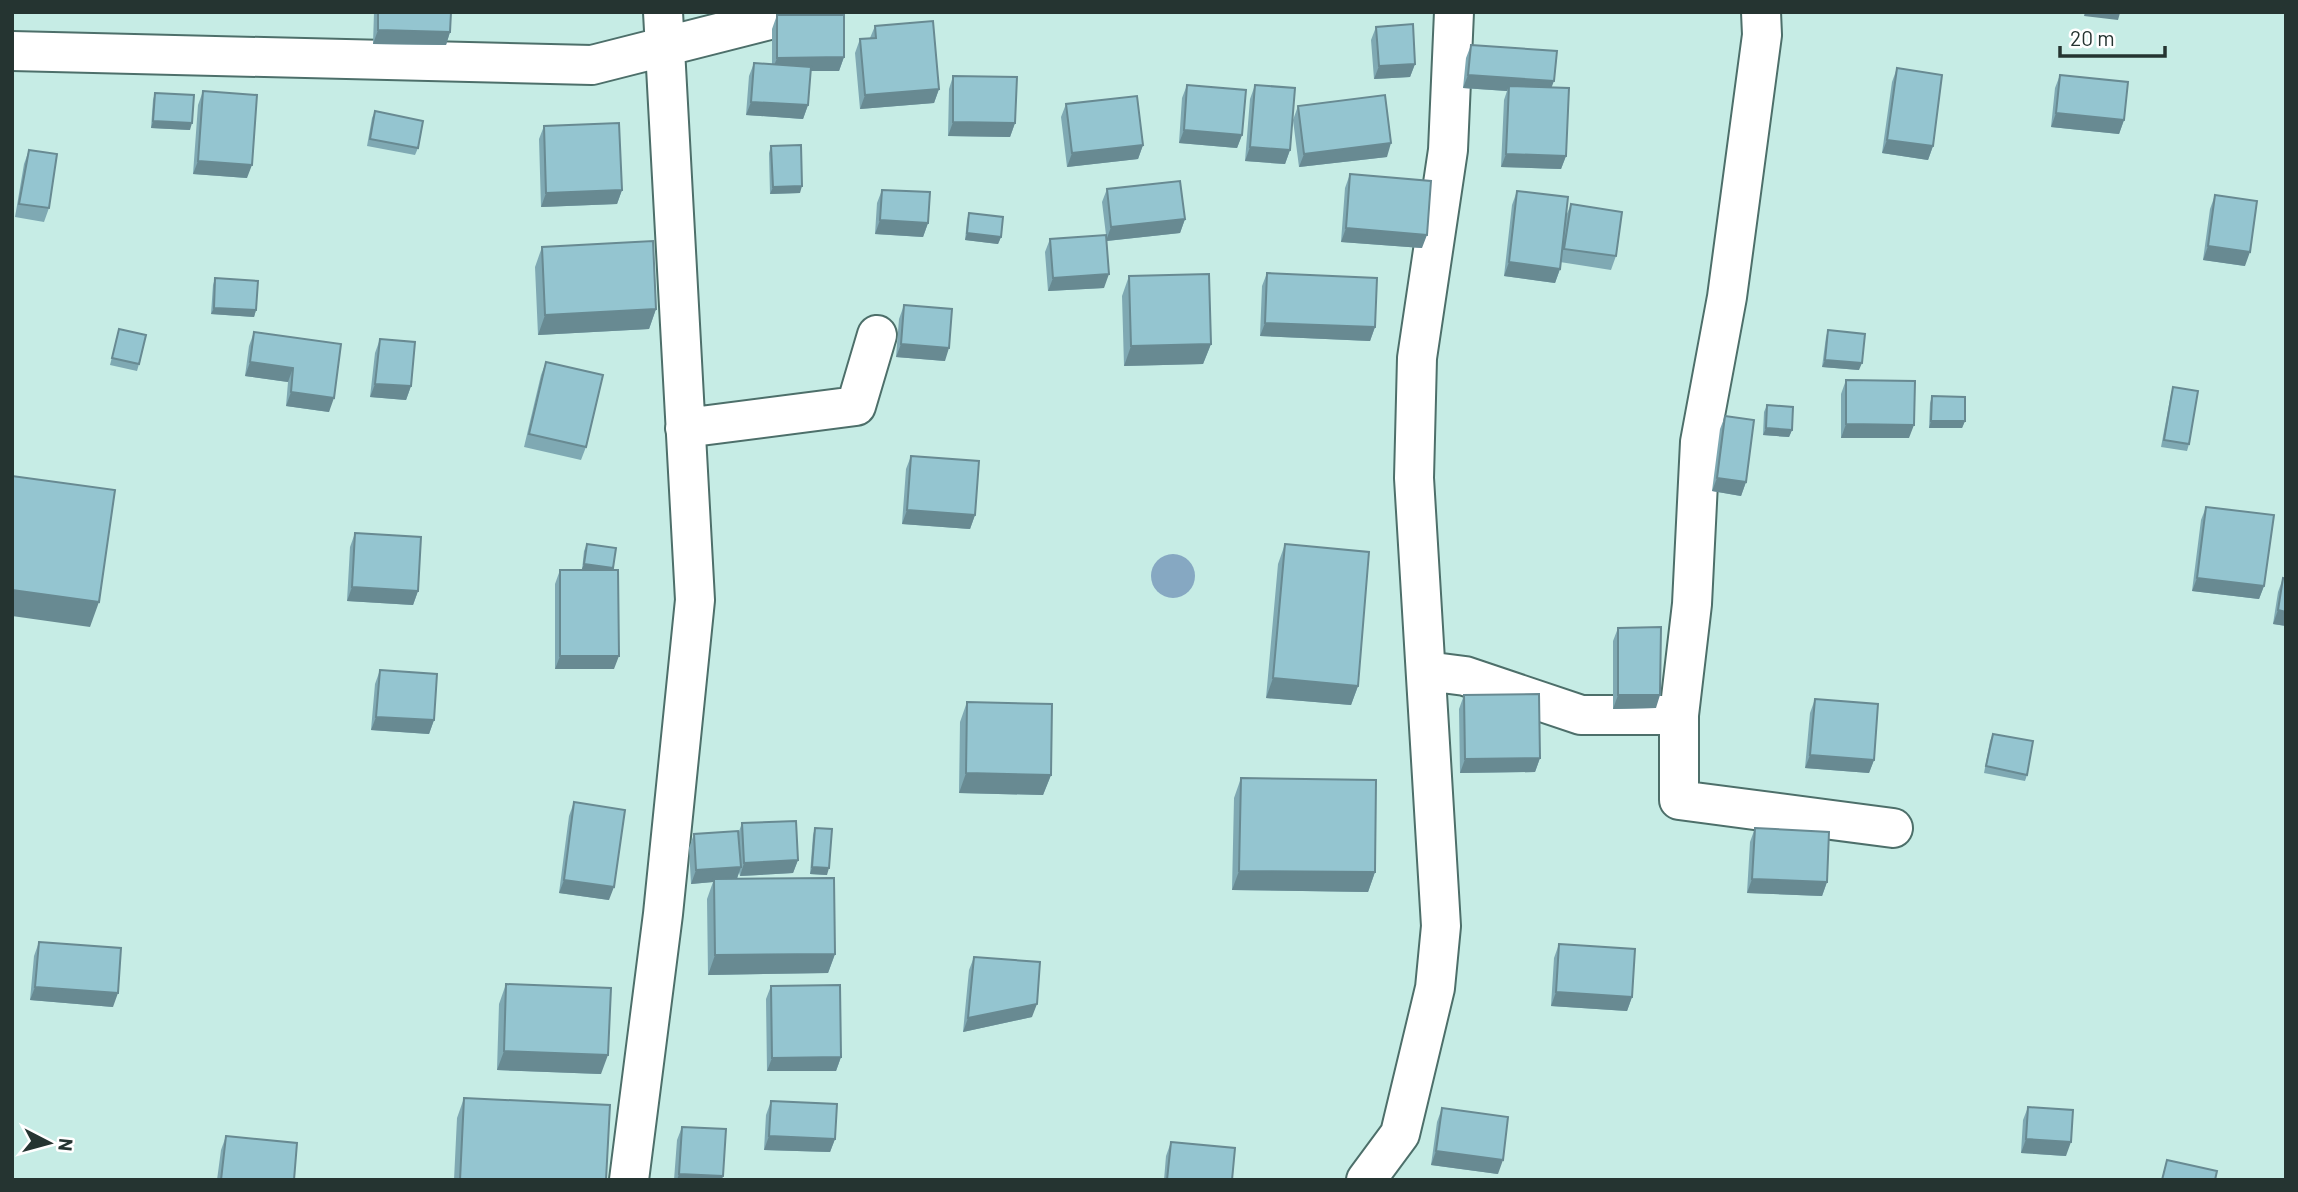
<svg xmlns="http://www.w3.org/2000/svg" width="2298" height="1192" font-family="Barlow,sans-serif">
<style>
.water{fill:#86a8c2}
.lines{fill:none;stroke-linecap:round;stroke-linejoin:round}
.minor-casing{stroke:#4d6f6a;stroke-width:42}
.minor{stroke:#fff;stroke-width:38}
.wall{fill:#7fa9b3}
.shaded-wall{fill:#688a92}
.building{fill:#94c5d0;stroke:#688a92;stroke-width:2}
</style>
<rect width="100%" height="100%" fill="#c6ece5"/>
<!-- water -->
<path class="water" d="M1151 576a22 22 0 1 1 44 0a22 22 0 1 1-44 0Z"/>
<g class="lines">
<!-- minor casing -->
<g class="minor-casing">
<path id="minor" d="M1761 12 1762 35 1727 297 1700 442 1692 604 1679 715V800L1893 828
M12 51 592 65 801 12
M685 428 856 406 877 335
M1426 671 1465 676 1581 715H1679
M629 1180 663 914 695 600 663 12
M1366 1180 1400 1134 1435 988 1441 926 1414 478 1417 358 1448 150 1454 12"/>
</g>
<!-- minor -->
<use href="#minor" class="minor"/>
</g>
<!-- wall -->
<path class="wall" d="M374 12H451L450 32 446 45 373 44Z
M777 15 844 57 839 71H810L808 105 803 119 746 115 749 76 754 63 772 64V29Z
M875 26 939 89 934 103 860 109 855 53 860 39 870 38Z
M1376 27 1415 64 1410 77 1374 79 1371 40Z
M1471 45 1552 88 1566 156 1561 169 1501 167 1504 100 1507 91 1463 88 1466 58Z
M1897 68 1933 146 1928 160 1882 153 1892 82Z
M2060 75 2124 120 2119 134 2051 127 2055 88Z
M953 76 1015 123 1010 137 948 136 949 89Z
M1187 85 1242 135 1237 148 1179 143 1182 98Z
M1255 85 1290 150 1285 164 1245 161 1250 99Z
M203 91 247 178 193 174 198 105Z
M155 93 190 130 151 128 153 100Z
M1066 104 1143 145 1138 159 1067 167 1061 117Z
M1298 106 1387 157 1299 167 1293 120Z
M375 111 418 148 415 155 367 146 372 118Z
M544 126 622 190 617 204 541 207 539 139Z
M771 146 800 193 770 194 769 153Z
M29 150 49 208 44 222 15 217 24 164Z
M1350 174 1422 248 1341 242 1345 188Z
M1107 189 1185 219 1180 233 1107 241 1104 288 1048 291 1045 252 1050 239 1106 235 1102 202Z
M882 190 928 223 923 237 875 234 877 203Z
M1517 191 1566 216 1571 204 1616 256 1611 270 1560 262V269L1555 283 1504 276 1512 205Z
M2215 195 2245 266 2203 260 2210 209Z
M969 213 1001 237 998 244 965 240 967 220Z
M542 247 656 309 649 329 538 335 535 267Z
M1267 273 1375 327 1370 341 1260 336 1262 286Z
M1129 276 1211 344 1203 364 1124 366 1122 296Z
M215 278 256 310 254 317 211 314 213 285Z
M904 305 945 361 896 357 899 319Z
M119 329 139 364 137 371 110 365Z
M1828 330 1859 370 1822 367 1826 337Z
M254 332 341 344 329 412 286 406 288 382 245 376 249 346Z
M380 339 411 386 406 400 370 397 375 353Z
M546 362 586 447 581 460 524 447 541 375Z
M1846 380 1909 438H1841V394Z
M2173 387 2189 444 2187 451 2161 447 2171 394Z
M1932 396 1965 421 1962 428H1929L1930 403Z
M1767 405 1792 430 1789 437 1763 435 1764 412Z
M1725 416 1746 482 1741 496 1712 491 1720 429Z
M911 456 975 515 970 529 902 524 906 469Z
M2206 507 2264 586 2259 599 2192 591 2201 520Z
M355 533 418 591 413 605 347 601 350 547Z
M587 544 613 568 614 669H555V584L560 570H582L584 551Z
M1285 544 1358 686 1351 705 1266 698 1278 564Z
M2283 578 2286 579V626L2273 624 2278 592Z
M1618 628 1656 708 1613 709V641Z
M380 670 434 720 429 734 371 730 375 684Z
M1464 695 1540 758 1535 772 1460 773 1459 709Z
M1815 699 1874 760 1869 773 1805 768 1810 713Z
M967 702 1051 775 1043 795 959 793 960 722Z
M1993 734 2027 775 2025 781 1984 773 1990 741Z
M1241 778 1375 872 1368 892 1232 890 1234 798Z
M574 802 609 900 559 893 569 816Z
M742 823 798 860 793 873 740 876 739 872 737 879 835 954 828 973 708 975 707 899 713 882 691 884 689 848 694 834H738Z
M815 828 827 875 810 874 813 835Z
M1755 828 1827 882 1822 896 1747 893 1750 842Z
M39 942 113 1007 30 1000 34 956Z
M1559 944 1632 997 1627 1011 1551 1006 1554 958Z
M974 957 1032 1017 963 1032 969 970Z
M506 984 601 1074 497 1070 499 1004Z
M771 986 841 1057 836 1071H767L766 999Z
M464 1098 606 1180H454L457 1118Z
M771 1101 835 1139 830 1152 764 1150 766 1115Z
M2028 1107 2066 1156 2021 1153 2023 1120Z
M1442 1108 1498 1174 1431 1165 1437 1122Z
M682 1127 722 1180H674L677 1140Z
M226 1136 294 1180H217L221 1150Z
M1171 1142 1232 1180H1164L1166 1156Z"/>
<!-- shaded-wall -->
<path class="shaded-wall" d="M2085 12H2112L2120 13 2118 20 2084 16Z
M378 30 450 32 446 45 373 44Z
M844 57 839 71H772L777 58Z
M1415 64 1410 77 1374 79 1379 66Z
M1468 75 1554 81 1549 94 1509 86 1507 91 1463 88Z
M939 89 934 103 860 109 865 95Z
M751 102 808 105 803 119 746 115Z
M2056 113 2124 120 2119 134 2051 127Z
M153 121 192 123 190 130 151 128Z
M953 122 1015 123 1010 137 948 136Z
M1184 130 1242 135 1237 148 1179 143Z
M1887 140 1933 146 1928 160 1882 153Z
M1391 143 1387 157 1299 167 1304 154Z
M1143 145 1138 159 1067 167 1072 153Z
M1250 147 1290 150 1285 164 1245 161Z
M1506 154 1566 156 1561 169 1501 167Z
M198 161 252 165 247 178 193 174Z
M802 186 800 193 770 194 773 187Z
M622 190 617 204 541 207 546 193Z
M1185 219 1180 233 1106 241 1111 227Z
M880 220 928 223 923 237 875 234Z
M1346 228 1427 235 1422 248 1341 242Z
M967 233 1001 237 998 244 965 240Z
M2208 246 2250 252 2245 266 2203 260Z
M1509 262 1560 269 1555 283 1504 276Z
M1109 274 1104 288 1048 291 1053 278Z
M214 308 256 310 254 317 211 314Z
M656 309 649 329 538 335 545 315Z
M1265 323 1375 327 1370 341 1260 336Z
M901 344 949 348 945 361 896 357Z
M1211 344 1203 364 1124 366 1131 346Z
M1825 360 1862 363 1859 370 1822 367Z
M250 362 293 368 288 382 245 376Z
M375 384 411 386 406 400 370 397Z
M291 392 334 398 329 412 286 406Z
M1931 421H1965L1962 428H1929Z
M1846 424 1914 425 1909 438H1841Z
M1766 428 1792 430 1789 437 1763 435Z
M1717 478 1746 482 1741 496 1712 491Z
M907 510 975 515 970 529 902 524Z
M584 564 613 568 611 575 581 571Z
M2197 578 2264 586 2259 599 2192 591Z
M352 587 418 591 413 605 347 601Z
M12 590 99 602 90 627 12 616Z
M2278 610 2286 612V626L2273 624Z
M560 656H619L614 669H555Z
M1273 678 1358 686 1351 705 1266 698Z
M1618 695H1660L1656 708 1613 709Z
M376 717 434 720 429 734 371 730Z
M1810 755 1874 760 1869 773 1805 768Z
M1540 758 1535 772 1460 773 1465 759Z
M966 773 1051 775 1043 795 959 793Z
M798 860 793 873 740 876 744 863Z
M741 867 736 881 714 879 713 882 691 884 696 870Z
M812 867 829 868 827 875 810 874Z
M1239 871 1375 872 1368 892 1232 890Z
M1752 879 1827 882 1822 896 1747 893Z
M564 880 614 887 609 900 559 893Z
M835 954 828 973 708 975 715 955Z
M35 987 118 993 113 1007 30 1000Z
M1556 992 1632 997 1627 1011 1551 1006Z
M1037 1004 1032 1017 963 1032 968 1018Z
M504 1051 608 1055 601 1074 497 1070Z
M841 1057 836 1071H767L772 1058Z
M769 1136 835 1139 830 1152 764 1150Z
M2026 1139 2071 1142 2066 1156 2021 1153Z
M1436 1151 1503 1160 1498 1174 1431 1165Z
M679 1174 723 1176 722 1180H677Z"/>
<!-- building -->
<path class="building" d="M378 12H451L450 32 378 30Z
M777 15H844V57L777 58Z
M933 21 939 89 865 95 860 39 876 38 875 26Z
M1413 24 1415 64 1379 66 1376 27Z
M1471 45 1557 51 1554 81 1468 75Z
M754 63 811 67 808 105 751 102Z
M1897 68 1942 75 1933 146 1887 140Z
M2060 75 2128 82 2124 120 2056 113Z
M953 76 1017 77 1015 123 953 122Z
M1187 85 1246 90 1242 135 1184 130Z
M1255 85 1295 88 1290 150 1250 147Z
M1509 86 1569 88 1566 156 1506 154Z
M203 91 257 95 252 165 198 161Z
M155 93 194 95 192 123 153 121Z
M1385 95 1391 143 1304 154 1298 106Z
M1137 96 1143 145 1072 153 1066 104Z
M375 111 423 121 418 148 370 139Z
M619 123 622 190 546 193 544 126Z
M801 145 802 186 773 187 771 146Z
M29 150 57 154 49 208 19 204Z
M1350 174 1431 181 1427 235 1346 228Z
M1180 181 1185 219 1111 227 1107 189Z
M882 190 930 192 928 223 880 220Z
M1517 191 1568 197 1560 269 1509 262Z
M2215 195 2257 201 2250 252 2208 246Z
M1571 204 1622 212 1616 256 1564 249Z
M969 213 1003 217 1001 237 967 233Z
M1106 235 1109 274 1053 278 1050 239Z
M653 241 656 309 545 315 542 247Z
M1267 273 1377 278 1375 327 1265 323Z
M1209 274 1211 344 1131 346 1129 276Z
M215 278 258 281 256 310 214 308Z
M904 305 952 309 949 348 901 344Z
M119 329 146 335 139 364 112 358Z
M1828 330 1865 334 1862 363 1825 360Z
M254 332 341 344 334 398 291 392 293 368 250 362Z
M380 339 415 342 411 386 375 384Z
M546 362 603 375 586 447 529 434Z
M1846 380 1915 381 1914 425 1846 424Z
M2173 387 2198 391 2189 444 2164 440Z
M1932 396 1965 397V421H1931Z
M1767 405 1793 407 1792 430 1766 428Z
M1725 416 1754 420 1746 482 1717 478Z
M911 456 979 461 975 515 907 510Z
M12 476 115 490 99 602 12 590Z
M2206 507 2274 515 2264 586 2197 578Z
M355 533 421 537 418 591 352 587Z
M587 544 616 548 613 568 584 564Z
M1285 544 1369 552 1358 686 1273 678Z
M560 570H618L619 656H560Z
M2283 578 2286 579V612L2278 610Z
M1661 627 1660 695H1618V628Z
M380 670 437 674 434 720 376 717Z
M1539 694 1540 758 1465 759 1464 695Z
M1815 699 1878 704 1874 760 1810 755Z
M967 702 1052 704 1051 775 966 773Z
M1993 734 2033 741 2027 775 1986 766Z
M1241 778 1376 780 1375 872 1239 871Z
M574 802 625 810 614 887 564 880Z
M796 821 798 860 744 863 742 823Z
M815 828 832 829 829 868 812 867Z
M1755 828 1829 832 1827 882 1752 879Z
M738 831 741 867 696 870 694 834Z
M834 878 835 954 715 955 714 879Z
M39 942 121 948 118 993 35 987Z
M1559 944 1635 949 1632 997 1556 992Z
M974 957 1040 962 1037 1004 968 1018Z
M506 984 611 988 608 1055 504 1051Z
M840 985 841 1057 772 1058 771 986Z
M464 1098 610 1105 606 1180H460Z
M771 1101 837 1104 835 1139 769 1136Z
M2028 1107 2073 1110 2071 1142 2026 1139Z
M1442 1108 1508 1117 1503 1160 1436 1151Z
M682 1127 726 1129 723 1176 679 1174Z
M226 1136 297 1143 294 1180H221Z
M1171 1142 1235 1148 1232 1180H1167Z
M2167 1160 2217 1171 2215 1180H2162Z"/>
<!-- border -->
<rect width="2298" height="1192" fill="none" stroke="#253431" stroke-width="28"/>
<!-- north arrow -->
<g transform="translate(49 1143) rotate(96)" stroke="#ffffff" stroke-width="5" paint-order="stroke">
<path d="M0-5L12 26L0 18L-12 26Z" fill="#253431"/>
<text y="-10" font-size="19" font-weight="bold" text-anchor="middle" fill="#253431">N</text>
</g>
<!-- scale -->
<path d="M2060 46v10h105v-10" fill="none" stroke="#253431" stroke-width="3.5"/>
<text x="2070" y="46" font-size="21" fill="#253431" stroke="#ffffff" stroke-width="5" paint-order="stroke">20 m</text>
</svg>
